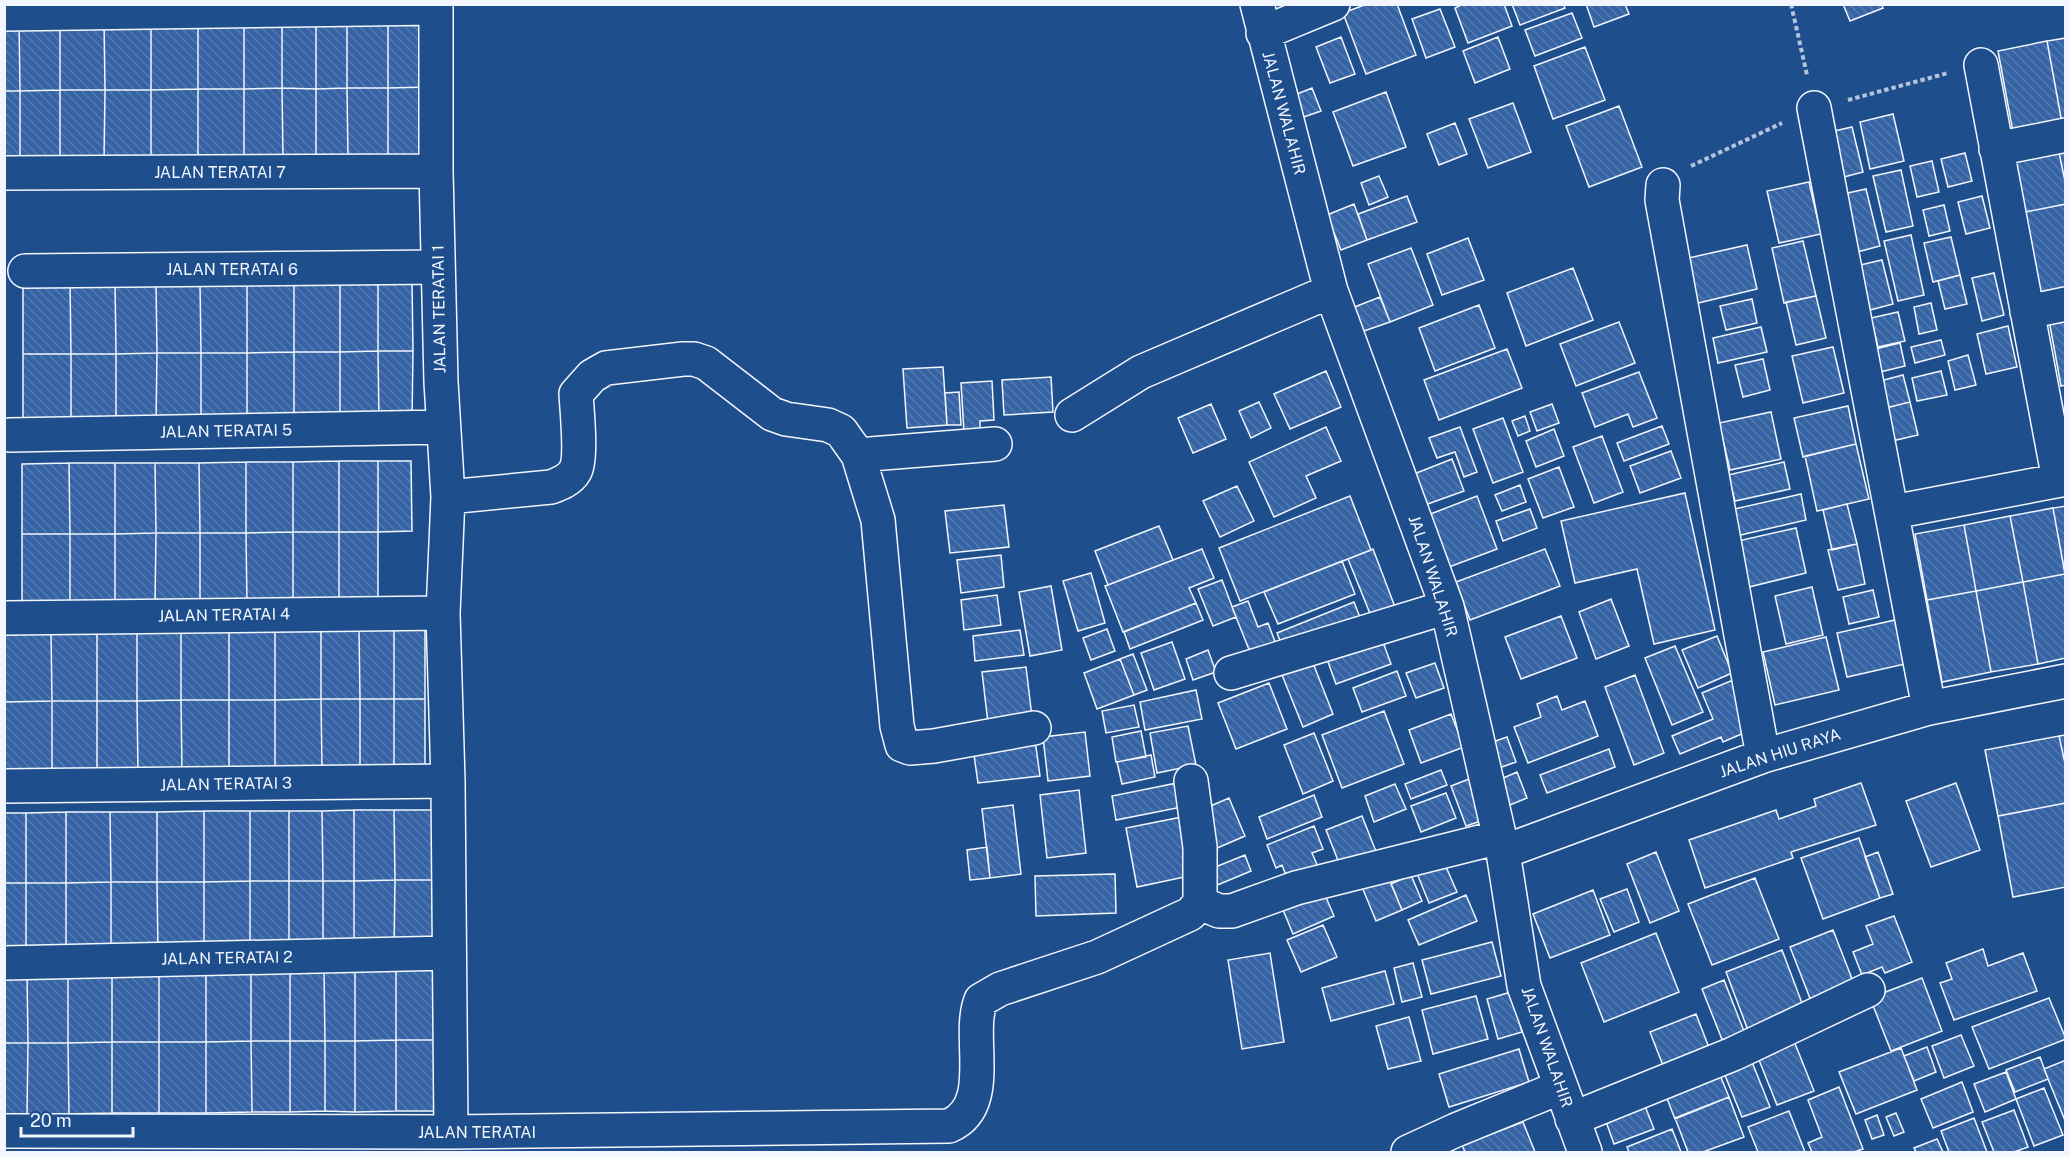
<svg xmlns="http://www.w3.org/2000/svg" width="2070" height="1157" font-family="'Public Sans',sans-serif">
<style>
.building{fill:url(#building-back-hatch);stroke:#f2f6ff;stroke-width:1.5}
.lines{fill:none;stroke-linecap:round;stroke-linejoin:round}
.street-casing{stroke:#f2f6ff;stroke-width:36}
.path{stroke:#b3c4dc;stroke-width:4;stroke-dasharray:4.5 3;stroke-linecap:butt}
.street{stroke:#1f4e8c;stroke-width:33}
.labels{text-anchor:middle;dominant-baseline:central;stroke-width:4.5;stroke-linejoin:round;paint-order:stroke}
.street-label{font-size:16px;fill:#f2f6ff;stroke:#1f4e8c}
</style>
<defs>
<pattern id="building-back-hatch" width="6" height="6" patternUnits="userSpaceOnUse" patternTransform="scale(1.5)"><rect width="6" height="6" fill="#3563a3"/><path d="M-1 5l2 2M0 0l6 6M5-1l2 2" fill="none" stroke="#537ab1"/></pattern>
</defs>
<rect width="100%" height="100%" fill="#1f4e8c"/>
<!-- building -->
<path class="building" d="M1367 4H1397L1416 55 1366 74 1343 13Z
M1463 4H1504L1512 26 1468 43 1455 8Z
M1512 4H1563L1565 8 1520 25Z
M1586 4H1625L1629 14 1594 27Z
M1843 4H1881L1883 8 1850 21Z
M1440 9 1455 47 1426 58 1412 19Z
M1572 13 1582 38 1535 56 1525 30Z
M428 17V87L388 88V18Z
M198 18V89L151 90V19Z
M198 18 244 19V89H198Z
M282 18V88L244 89V19Z
M282 18H316V89L282 88Z
M316 18H347V88L316 89Z
M347 18H388V88H347Z
M151 19V90H105L104 20Z
M4 20H19L20 91H4Z
M19 20H60V90L20 91Z
M60 20H104L105 90H60Z
M1341 37 1355 74 1330 83 1316 47Z
M1498 37 1510 69 1475 83 1463 51Z
M2066 38V122L2062 123 2047 41Z
M2047 41 2062 123 2013 132 1998 51Z
M1585 47 1605 100 1553 119 1534 66Z
M428 87 429 158 388 159V88Z
M282 88 316 89V159H283Z
M282 88 283 159H244V89Z
M347 88 348 159H316V89Z
M347 88H388V159H348Z
M1312 88 1321 111 1295 120 1287 98Z
M198 89H244V159L198 160Z
M198 89V160H151V90Z
M60 90H105L104 161H60Z
M60 90V161H20V91Z
M105 90H151V160L104 161Z
M4 91H20V161H4Z
M1386 92 1406 147 1353 166 1333 112Z
M1513 103 1531 152 1488 168 1469 119Z
M1619 106 1642 167 1589 187 1566 126Z
M1893 114 1904 161 1870 169 1860 122Z
M1455 123 1467 154 1439 165 1427 134Z
M1852 127 1863 172 1840 178 1830 132Z
M2066 136V186L2056 138Z
M2056 138 2066 186V204L2020 213 2008 147Z
M1965 153 1972 181 1948 187 1941 159Z
M1932 161 1939 192 1917 197 1910 166Z
M1901 170 1913 226 1886 232 1873 176Z
M1379 176 1388 197 1369 205 1361 183Z
M1809 182 1821 234 1779 243 1767 191Z
M1866 189 1880 246 1857 252 1843 194Z
M1407 196 1417 222 1367 240 1358 214Z
M1982 196 1990 228 1966 234 1958 202Z
M1354 204 1367 240 1341 250 1327 215Z
M2066 204V289L2035 295 2020 213Z
M1944 205 1950 231 1929 236 1923 210Z
M1911 235 1924 295 1898 301 1884 241Z
M1951 237 1960 275 1933 282 1924 243Z
M1468 238 1484 280 1442 295 1427 254Z
M1803 241 1816 296 1784 303 1772 248Z
M1747 245 1757 289 1694 304 1684 259Z
M1411 248 1433 305 1390 322 1368 264Z
M1882 260 1893 304 1870 310 1860 265Z
M1573 268 1593 320 1526 346 1507 293Z
M1994 273 2004 315 1982 321 1972 278Z
M1960 275 1967 304 1945 309 1938 281Z
M294 281V352L247 353V282Z
M294 281H340V352H294Z
M340 281H378V351L340 352Z
M378 281H412L413 351H378Z
M247 282V353H201L200 283Z
M70 283 71 354H23V284Z
M70 283H115L116 354H71Z
M115 283H156L157 353 116 354Z
M156 283H200L201 353H157Z
M1816 296 1826 338 1796 345 1786 302Z
M1380 297 1390 322 1361 332 1352 308Z
M1752 299 1757 323 1726 330 1720 306Z
M1931 303 1937 330 1919 334 1914 307Z
M1479 305 1495 348 1435 371 1419 328Z
M1898 312 1905 341 1878 347 1871 318Z
M2066 317V385L2061 386 2049 320Z
M1619 322 1635 363 1576 386 1560 344Z
M2008 326 2017 367 1986 374 1977 334Z
M1761 327 1767 352 1718 363 1713 338Z
M1941 340 1945 355 1915 363 1911 347Z
M1900 343 1905 366 1880 372 1875 349Z
M1833 347 1844 393 1803 403 1792 356Z
M1507 349 1522 388 1439 420 1424 380Z
M378 351H413L412 422H379Z
M378 351 379 422H340V352Z
M294 352H340V422L294 423Z
M294 352V423H247V353Z
M157 353H201V423L156 424Z
M157 353 156 424H116V354Z
M201 353H247V423H201Z
M23 354H71V425H23Z
M71 354H116V424L71 425Z
M1968 355 1976 385 1955 390 1948 361Z
M1763 359 1770 390 1743 397 1735 365Z
M943 367 947 425 907 428 903 369Z
M1326 371 1341 407 1290 429 1274 394Z
M1941 371 1947 395 1917 401 1912 378Z
M1639 372 1657 418 1633 427 1628 414 1595 427 1582 393Z
M1903 375 1910 402 1886 408 1880 381Z
M1051 377 1053 412 1004 415 1002 380Z
M992 381 994 420 980 421V432L964 433 961 383Z
M959 392 961 425H947L945 393Z
M1259 402 1271 428 1251 438 1239 411Z
M1910 402 1918 435 1892 441 1886 408Z
M1211 404 1226 439 1193 453 1178 418Z
M1552 404 1559 423 1537 431 1530 412Z
M1848 406 1856 444 1803 457 1794 418Z
M1771 412 1781 459 1730 470 1719 423Z
M1525 416 1530 431 1518 436 1512 421Z
M1503 418 1523 472 1493 483 1473 429Z
M1662 426 1669 444 1624 461 1617 443Z
M1326 427 1341 461 1306 476 1316 498 1274 517 1249 462Z
M1460 427 1477 472 1464 477 1455 452 1437 458 1429 438Z
M1554 429 1564 456 1536 467 1526 441Z
M1602 436 1623 492 1594 503 1573 447Z
M1856 444 1869 499 1817 511 1805 456Z
M1671 451 1681 478 1640 493 1630 466Z
M1452 459 1464 491 1425 505 1414 474Z
M339 461H378V532H339Z
M339 461V532H293V462Z
M378 461H411L412 531 378 532Z
M246 462H293V532L246 533Z
M246 462V533H200L199 463Z
M1784 462 1790 489 1735 501 1728 475Z
M69 463 70 534H22V464Z
M69 463H115V534H70Z
M115 463H155L156 533 115 534Z
M155 463H199L200 533H156Z
M1559 467 1574 507 1543 518 1528 479Z
M1520 485 1526 502 1502 511 1495 495Z
M1237 486 1254 521 1220 537 1203 501Z
M1685 493 1715 630 1654 644 1637 569 1575 583 1561 521Z
M1801 494 1806 520 1736 536 1730 510Z
M1350 496 1371 550 1240 601 1219 548Z
M1477 496 1497 549 1449 567 1428 515Z
M1847 504 1857 544 1832 550 1823 510Z
M1004 505 1009 547 950 553 945 511Z
M2066 506V574H2065L2053 508Z
M2053 508 2065 574 2023 582 2010 516Z
M1530 509 1537 528 1503 541 1496 521Z
M2010 516 2023 582 1976 591 1964 525Z
M1964 525 1976 591 1927 600 1915 534Z
M1159 526 1173 560 1108 585 1095 551Z
M1796 528 1806 573 1749 587 1738 541Z
M293 532H339V603H293Z
M293 532V603L247 604 246 533Z
M339 532H378V602L339 603Z
M156 533H200V604H155Z
M156 533 155 604 115 605V534Z
M200 533H246L247 604H200Z
M22 534H70V605H22Z
M70 534H115V605H70Z
M1857 544 1865 584 1838 590 1828 550Z
M1202 549 1214 578 1189 588 1196 603 1123 632 1105 586Z
M1373 549 1395 607 1371 616 1348 559Z
M1545 549 1560 586 1470 620 1456 582Z
M1001 555 1004 587 961 593 957 560Z
M1342 561 1355 594 1278 624 1264 592Z
M1091 573 1105 623 1078 631 1063 581Z
M2065 574 2066 658 2038 664 2023 582Z
M1222 580 1236 617 1213 626 1198 589Z
M2023 582 2038 664 1991 672 1976 591Z
M1051 586 1062 650 1030 656 1019 592Z
M1812 587 1823 635 1786 644 1775 596Z
M1873 590 1879 617 1849 624 1843 597Z
M1976 591 1991 672 1942 682 1927 600Z
M997 595 1001 625 964 630 961 600Z
M1611 599 1629 646 1596 659 1579 612Z
M1248 601 1258 627 1268 623 1277 647 1252 657 1232 607Z
M1354 602 1361 620 1284 651 1277 633Z
M1196 603 1203 620 1130 649 1124 632Z
M1561 616 1577 658 1521 679 1505 637Z
M1895 620 1905 664 1847 677 1837 633Z
M425 628V699H394V629Z
M321 629H359L360 699H321Z
M321 629V699L275 700V630Z
M359 629H394V699H360Z
M1107 629 1115 651 1091 660 1083 638Z
M137 630H181V700L137 701Z
M137 630V701H97V631Z
M181 630H229V700H181Z
M229 630H275V700H229Z
M1020 630 1024 655 975 661 973 636Z
M51 631 52 701 4 702V632Z
M51 631H97V701H52Z
M1379 631 1391 664 1336 684 1324 651Z
M1717 636 1732 673 1698 688 1682 650Z
M1826 637 1839 690 1775 705 1763 652Z
M1172 642 1185 679 1154 690 1141 653Z
M1675 646 1703 712 1672 725 1645 658Z
M1208 650 1216 672 1193 680 1186 659Z
M1133 654 1147 690 1134 695 1120 659Z
M1120 659 1134 695 1097 709 1084 673Z
M1313 663 1333 714 1303 727 1282 675Z
M1435 663 1444 688 1416 698 1406 673Z
M1026 667 1032 717 988 723 982 672Z
M1397 671 1406 696 1362 712 1353 688Z
M1635 675 1664 753 1634 765 1605 687Z
M1733 680 1753 729 1723 742 1721 737 1680 754 1672 736 1713 719 1702 693Z
M1269 683 1287 729 1236 749 1218 703Z
M1196 690 1202 719 1145 730 1140 702Z
M1557 696 1562 710 1585 701 1598 736 1528 763 1514 727 1541 717 1537 704Z
M321 699 322 770H275V700Z
M321 699H360V770H322Z
M360 699H394V770H360Z
M394 699H425V769L394 770Z
M181 700 182 772H138L137 701Z
M181 700H229V771L182 772Z
M229 700H275V770L229 771Z
M52 701H97V772H52Z
M52 701V772L4 773V702Z
M97 701H137L138 772H97Z
M1134 705 1139 727 1106 733 1102 711Z
M1384 711 1404 764 1342 788 1322 735Z
M1451 714 1464 747 1421 763 1409 730Z
M1188 726 1196 765 1157 773 1150 733Z
M1141 731 1146 757 1116 762 1112 737Z
M1085 732 1090 776 1048 781 1043 737Z
M1034 733 1040 776 978 783 972 741Z
M1314 733 1333 781 1303 794 1284 745Z
M2066 735V768L2059 736Z
M2059 736 2066 768V803L1998 816 1985 750Z
M1507 737 1516 762 1499 768 1490 743Z
M1609 749 1615 767 1547 793 1540 775Z
M1151 755 1155 777 1122 784 1117 762Z
M1441 770 1447 785 1411 799 1405 784Z
M1517 772 1527 798 1510 805 1501 779Z
M1469 779 1484 820 1466 826 1451 786Z
M1182 782 1187 806 1116 820 1112 796Z
M1861 783 1876 825 1791 852 1793 858 1705 888 1689 840 1776 810 1779 819 1816 806 1814 799Z
M1956 783 1980 850 1931 867 1906 801Z
M1395 784 1406 809 1374 822 1365 796Z
M1079 790 1086 853 1047 858 1040 795Z
M1446 793 1456 818 1421 832 1411 806Z
M1314 795 1322 817 1267 839 1259 817Z
M1229 798 1245 836 1215 849 1199 811Z
M2066 803V887L2013 897 1998 816Z
M1013 805 1021 874 990 878 982 809Z
M354 810H394L395 880 354 881Z
M354 810V881H323L322 811Z
M394 810H435V880H395Z
M204 811V882H157V812Z
M204 811H250V881L204 882Z
M250 811H289V881H250Z
M289 811H322L323 881H289Z
M66 812H110L111 882 66 883Z
M66 812V883H26V813Z
M110 812H157V882H111Z
M4 813H26V883H4Z
M1362 816 1377 854 1341 868 1326 830Z
M1182 817 1194 875 1137 887 1126 828Z
M1314 826 1323 849 1312 853 1321 874 1290 886 1282 865 1276 868 1267 845Z
M1859 838 1880 898 1823 919 1801 858Z
M987 847 990 878 970 880 967 850Z
M1656 852 1679 911 1650 923 1627 864Z
M1878 852 1893 894 1880 898 1865 857Z
M1245 855 1251 871 1215 886 1208 870Z
M1443 860 1457 892 1429 903 1416 871Z
M1386 871 1402 910 1376 921 1360 882Z
M1115 874 1116 913 1036 916 1035 876Z
M1411 875 1422 901 1402 910 1391 884Z
M1755 878 1779 939 1712 965 1688 904Z
M395 880H435V951H394Z
M395 880 394 951H354V881Z
M250 881V952H204V882Z
M250 881H289V952H250Z
M289 881H323V952H289Z
M323 881H354V951L323 952Z
M111 882V953L66 954V883Z
M111 882H157L158 953H111Z
M157 882H204V952L158 953Z
M4 883H26V954H4Z
M26 883H66V954H26Z
M1322 888 1334 916 1293 934 1281 905Z
M1627 889 1639 922 1614 932 1600 899Z
M1593 890 1610 935 1550 958 1533 914Z
M1466 895 1477 921 1419 945 1408 920Z
M1894 916 1912 962 1885 973 1882 967 1862 975 1853 952 1873 944 1866 926Z
M1323 925 1337 957 1301 972 1287 940Z
M1833 930 1856 989 1813 1006 1790 947Z
M1656 933 1679 992 1604 1022 1581 963Z
M1492 942 1501 976 1431 994 1422 960Z
M1983 949 1988 966 2023 953 2037 991 1954 1020 1940 983 1952 979 1946 963Z
M1782 950 1805 1011 1749 1033 1726 972Z
M1270 953 1284 1042 1242 1049 1228 960Z
M1413 963 1422 997 1402 1002 1394 968Z
M355 970H396V1040L355 1041Z
M355 970V1041H325L324 971Z
M396 970H436V1040H396Z
M251 971H290V1041H251Z
M251 971V1041L206 1042V972Z
M290 971H324L325 1041H290Z
M1385 971 1394 1004 1331 1021 1322 988Z
M68 972H112V1042L68 1043Z
M68 972V1043H28L27 973Z
M112 972H159V1042H112Z
M159 972H206V1042H159Z
M4 973H27L28 1043H4Z
M1922 978 1942 1031 1891 1051 1870 998Z
M1724 980 1747 1039 1725 1047 1702 989Z
M1511 992 1522 1032 1498 1039 1487 999Z
M1476 996 1488 1039 1433 1054 1422 1010Z
M2049 998 2066 1039 1989 1069 1972 1027Z
M1696 1014 1713 1058 1667 1076 1650 1032Z
M1409 1017 1421 1061 1388 1069 1376 1026Z
M1961 1035 1974 1066 1944 1078 1932 1046Z
M396 1040H436V1111H396Z
M396 1040V1111L355 1112V1041Z
M251 1041 252 1112 206 1113V1042Z
M251 1041H290V1112H252Z
M290 1041H325V1111L290 1112Z
M325 1041H355V1112L325 1111Z
M1794 1041 1814 1091 1777 1105 1757 1055Z
M112 1042V1113L69 1114 68 1043Z
M112 1042H159V1113H112Z
M159 1042H206V1113H159Z
M4 1043H28L27 1114H4Z
M28 1043H68L69 1114H27Z
M1927 1047 1936 1072 1914 1081 1904 1056Z
M1901 1048 1917 1090 1856 1114 1839 1072Z
M1519 1049 1529 1082 1449 1107 1439 1074Z
M2040 1057 2048 1079 2015 1092 2006 1070Z
M2066 1060V1123L2044 1069Z
M1752 1062 1770 1107 1742 1117 1724 1073Z
M2006 1072 2016 1099 1985 1112 1974 1084Z
M1720 1075 1729 1097 1675 1119 1666 1096Z
M1962 1082 1973 1112 1933 1128 1921 1099Z
M1839 1087 1863 1149 1854 1152H1812L1808 1143 1822 1137 1808 1100Z
M2044 1088 2063 1135 2034 1146 2016 1099Z
M1729 1097 1744 1137 1703 1152H1688L1675 1118Z
M1643 1101 1654 1129 1614 1144 1604 1116Z
M2014 1110 2028 1147 2014 1152H1994L1982 1122Z
M1789 1111 1805 1152H1758L1748 1127Z
M1896 1113 1904 1132 1894 1136 1886 1117Z
M1877 1115 1884 1135 1872 1139 1865 1120Z
M1974 1118 1987 1152H1949L1941 1131Z
M1523 1122 1535 1152H1465L1462 1145Z
M1672 1129 1681 1152H1629L1627 1147Z
M1937 1139 1943 1152H1916L1914 1148Z"/>
<g class="lines">
<!-- street casing -->
<g class="street-casing">
<path id="street" d="M436 4V171L441 382 448 497 443 613 448 781 451 1132
M1257 4 1331 291 1447 607 1503 852 1524 986 1585 1152
M4 14 436 8
M1263 33 1333 4
M1981 65 2059 480
M1814 108 1929 708
M1996 149 2066 135
M4 173 436 171
M1663 185 1662 200 1763 756
M25 271 438 267
M2027 312 2066 304
M1072 415 1141 372 1331 291
M9 435 442 427
M858 455 995 444
M448 497 551 487C559 484 570 480 575 471 582 459 577 410 576 394L592 376 606 368 683 359H694L706 363 772 414 786 419 828 425 841 431 858 455 878 520 897 726 902 745 910 748 934 746 1034 728
M1893 512 2066 479
M4 618 443 613
M1231 673 1447 607
M4 786 448 781
M1503 852 1763 756 1929 708 2066 681
M1200 903 1219 911H1232L1296 888 1500 837
M4 963 449 953
M1572 1119 1733 1054 1868 990
M4 1131 451 1132 949 1126C996 1106 966 1036 981 1000L1000 989 1097 957 1190 914 1200 903V847L1191 781
M1408 1152 1456 1130 1561 1087"/>
</g>
<!-- path -->
<path class="path" d="M1791 4 1807 75
M1848 100 1948 73
M1691 166 1782 123"/>
<!-- street -->
<use href="#street" class="street"/>
</g>
<g class="labels">
<!-- street labels -->
<g class="street-label">
<text transform="translate(1284 113) rotate(75)">JALAN WALAHIR</text>
<text x="220" y="172">JALAN TERATAI 7</text>
<text x="232" y="269">JALAN TERATAI 6</text>
<text transform="translate(439 309) rotate(-91)">JALAN TERATAI 1</text>
<text transform="translate(226 431) rotate(-1)">JALAN TERATAI 5</text>
<text transform="translate(1433 576) rotate(72)">JALAN WALAHIR</text>
<text transform="translate(224 615) rotate(-1)">JALAN TERATAI 4</text>
<text transform="translate(1780 753) rotate(-18)">JALAN HIU RAYA</text>
<text transform="translate(226 784) rotate(-1)">JALAN TERATAI 3</text>
<text transform="translate(227 958) rotate(-1)">JALAN TERATAI 2</text>
<text transform="translate(1547 1047) rotate(71)">JALAN WALAHIR</text>
<text x="477" y="1132">JALAN TERATAI</text>
</g>
</g>
<!-- border -->
<rect width="2070" height="1157" fill="none" stroke="#f2f6ff" stroke-width="12"/>
<!-- scale -->
<path d="M21 1127v9h112v-9" fill="none" stroke="#f2f6ff" stroke-width="3"/>
<text x="30" y="1127" font-size="18" fill="#f2f6ff" stroke="#1f4e8c" stroke-width="4.5" paint-order="stroke">20 m</text>
</svg>
